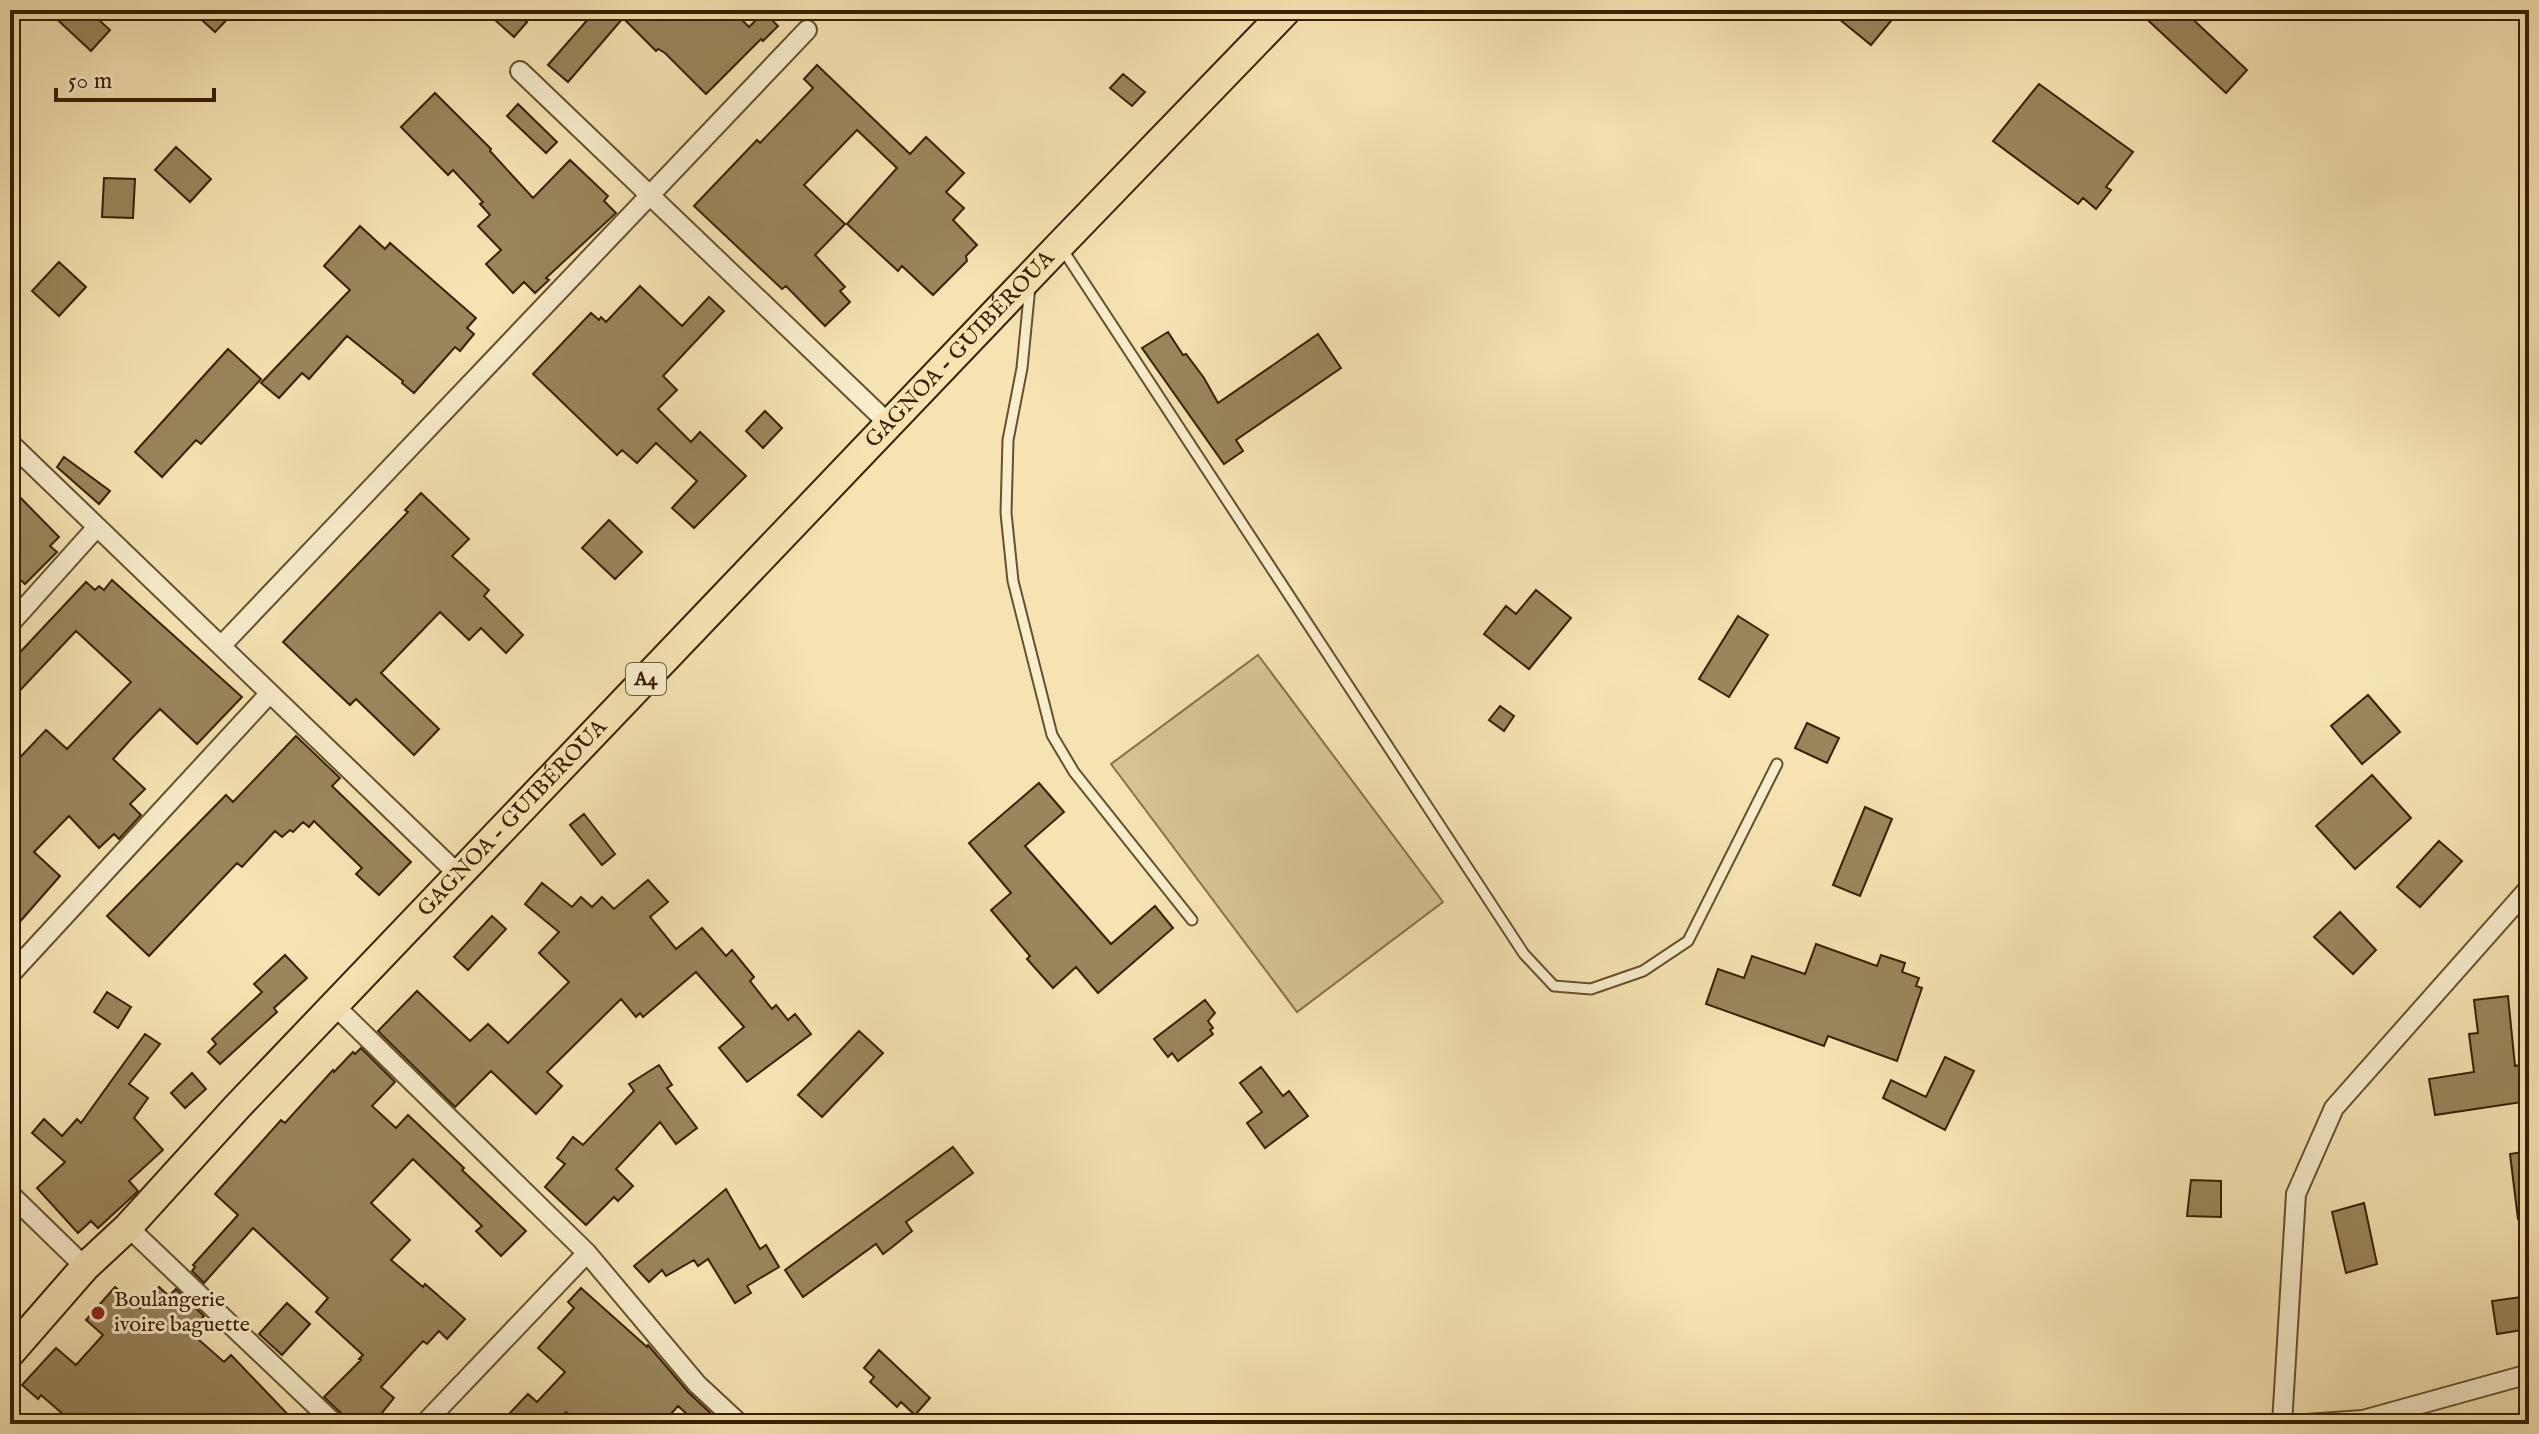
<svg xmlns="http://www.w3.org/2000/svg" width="2539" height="1434" font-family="'IM FELL English',serif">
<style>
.green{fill:#d5c394;stroke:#86724a;stroke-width:2}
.building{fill:#9a865d;stroke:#372000;stroke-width:2}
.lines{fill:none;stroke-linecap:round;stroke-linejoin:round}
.lane-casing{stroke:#66512c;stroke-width:13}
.street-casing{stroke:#66512c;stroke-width:22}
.primary-casing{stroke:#372000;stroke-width:32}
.lane{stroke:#f8edcd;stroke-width:9}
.street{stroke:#f8edcd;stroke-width:18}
.primary{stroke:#f5e4b2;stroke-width:28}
.poi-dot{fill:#8f2418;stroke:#f8edcd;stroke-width:3}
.labels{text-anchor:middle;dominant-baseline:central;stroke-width:6;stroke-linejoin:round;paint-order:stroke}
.shield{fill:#f8edcd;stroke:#715e3e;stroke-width:2}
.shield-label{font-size:20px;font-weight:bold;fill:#372000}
.street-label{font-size:22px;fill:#372000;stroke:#f8edcd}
.poi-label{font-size:22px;fill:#372000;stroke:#f8edcd;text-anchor:start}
</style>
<rect width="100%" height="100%" fill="#f5e4b2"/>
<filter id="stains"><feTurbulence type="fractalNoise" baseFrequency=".0025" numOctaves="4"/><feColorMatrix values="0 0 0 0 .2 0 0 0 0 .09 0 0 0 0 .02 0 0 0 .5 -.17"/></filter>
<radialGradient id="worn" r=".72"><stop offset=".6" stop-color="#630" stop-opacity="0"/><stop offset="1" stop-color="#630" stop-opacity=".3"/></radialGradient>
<!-- green -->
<path class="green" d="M1258 655 1443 902 1297 1012 1111 764Z"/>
<!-- building -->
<path class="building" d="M47 10H88L110 30 91 51Z
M191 10H236L215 32Z
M505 10H528L521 17 527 22 514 37 496 21Z
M596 10H732L749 27 764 12 778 26 763 41 761 39 706 94 665 53 658 49 656 51 623 18 568 82 548 65Z
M1828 10H1900L1871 45Z
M2137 10H2183L2247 70 2226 93Z
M817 65 910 154 926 137 964 173 946 192 964 208 953 220 977 245 966 256 967 261 933 295 902 266 898 271 847 224 897 168 857 130 804 185 845 224 815 255 845 287 840 291 850 302 825 326 786 286 782 289 694 206 757 140 760 143 813 88 804 79Z
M1123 74 1145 92 1132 106 1110 88Z
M2039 84 2133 152 2106 187 2111 190 2096 209 2083 198 2078 204 1993 141Z
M435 93 491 149 490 151 533 198 570 160 608 196 604 201 616 213 546 278 549 280 535 293 524 282 513 293 486 264 501 250 478 226 490 215 480 204 483 202 453 170 448 175 401 127Z
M518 104 557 142 546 153 507 116Z
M176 147 211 179 190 202 155 170Z
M104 178 135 179 133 218 102 217Z
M360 226 385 249 390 243 476 318 467 328 474 334 460 351 455 347 414 393 402 383 403 381 347 336 309 379 302 373 279 398 261 383 350 290 324 266Z
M59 262 86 287 59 316 32 291Z
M640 286 682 326 709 297 724 311 663 376 677 390 658 409 691 442 700 432 746 476 694 528 672 508 697 481 656 443 637 463 622 450 617 455 533 374 591 313 599 320 601 317 606 322Z
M1168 332 1183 355 1186 354 1204 378 1218 403 1318 334 1341 368 1236 440 1243 451 1224 464 1142 348Z
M228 349 261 379 201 444 196 440 162 477 135 452Z
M765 411 782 428 763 448 746 431Z
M64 457 110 491 99 504 57 467Z
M10 487 59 537 50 546 57 552 25 584 10 570Z
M421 493 469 539 452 556 489 590 484 596 523 635 506 653 481 628 469 640 440 612 381 673 439 729 414 755 356 699 350 705 283 642 408 512 405 510Z
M609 520 642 552 615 579 582 548Z
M112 580 242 697 197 744 160 709 131 739 113 759 145 789 130 804 141 815 119 839 114 834 99 848 69 816 34 852 60 876 10 933V768L46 730 67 749 131 682 76 631 10 701V663L86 582 95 590 99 586 104 590Z
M1536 590 1571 618 1529 669 1484 634 1506 606 1516 614Z
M1738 616 1768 635 1729 697 1699 679Z
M2368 695 2400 732 2362 764 2331 726Z
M1500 706 1514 716 1504 731 1489 720Z
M1807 723 1839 738 1827 763 1795 748Z
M296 736 340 778 332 786 411 862 379 895 356 874 362 868 314 821 309 827 303 822 293 832 290 830 282 837 275 831 242 867 237 863 149 956 107 916 226 795 233 802Z
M2372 775 2411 818 2355 869 2316 826Z
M1039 783 1064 812 1025 846 1111 944 1155 906 1173 928 1098 993 1076 967 1053 988 1027 959 1030 956 991 910 1011 893 969 843Z
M1865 807 1892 819 1860 896 1833 885Z
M584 814 615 854 602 865 570 825Z
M2439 841 2462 861 2420 907 2397 887Z
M648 880 668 902 650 917 676 949 702 928 726 956 732 950 754 977 750 981 772 1009 776 1005 788 1020 795 1014 811 1034 747 1082 719 1048 744 1027 696 972 643 1017 640 1013 636 1017 621 999 547 1072 562 1086 536 1114 491 1071 455 1107 378 1031 417 991 470 1041 488 1024 508 1043 569 982 539 953 559 932 525 904 542 883 572 907 581 897 592 907 602 897 614 909Z
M2340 912 2376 950 2353 974 2314 937Z
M492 916 506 929 468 970 454 957Z
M1816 944 1877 966 1881 955 1905 963 1902 972 1919 978 1916 986 1922 988 1897 1061 1828 1036 1824 1046 1706 1004 1718 969 1744 978 1752 956 1805 974Z
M285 955 307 978 274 1008 277 1012 220 1064 208 1052 216 1044 212 1039 262 992 254 984Z
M107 992 131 1007 118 1028 94 1012Z
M2508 996 2515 1066 2525 1064 2529 1101 2435 1115 2429 1079 2474 1072 2469 1034 2478 1033 2474 1000Z
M1205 1000 1215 1013 1208 1021 1213 1028 1210 1030 1213 1034 1178 1061 1172 1053 1168 1057 1154 1039Z
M859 1031 883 1053 822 1117 798 1095Z
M145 1034 160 1044 129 1084 148 1098 134 1118 163 1150 129 1181 138 1191 134 1195 98 1228 91 1221 78 1233 37 1188 65 1162 32 1133 44 1119 62 1136 77 1119 81 1123Z
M361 1048 395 1082 372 1106 396 1128 408 1115 464 1168 462 1170 526 1231 501 1256 476 1231 482 1226 413 1159 371 1203 410 1240 391 1260 423 1287 425 1284 465 1319 447 1339 439 1331 427 1344 423 1341 381 1387 394 1398 373 1424H347L343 1415 324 1397 361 1360 359 1359 363 1355 316 1312 328 1298 253 1228 204 1283 192 1271 195 1267 193 1265 238 1215 215 1194 281 1120 285 1123 333 1070 334 1072 353 1052 355 1054Z
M1945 1057 1974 1071 1945 1130 1883 1098 1891 1080 1926 1097Z
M659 1065 672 1085 667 1088 697 1128 676 1144 660 1122 616 1169 633 1186 618 1201 614 1197 586 1225 545 1187 565 1164 557 1158 573 1137 583 1145 634 1091 629 1084Z
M1261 1067 1283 1096 1289 1091 1308 1116 1265 1148 1247 1123 1262 1112 1240 1083Z
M192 1073 206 1089 185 1108 171 1093Z
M953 1147 973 1173 906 1222 912 1231 891 1248 883 1254 876 1244 803 1297 785 1270Z
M2529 1151V1218L2518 1219 2510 1154Z
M2191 1180 2221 1181V1217L2187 1216Z
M726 1189 760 1249 766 1245 779 1267 747 1286 751 1293 735 1303 708 1259 698 1266 694 1260 666 1276 662 1270 649 1282 634 1266Z
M2364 1203 2377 1264 2346 1273 2332 1212Z
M115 1287 140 1308 159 1287 169 1296 176 1289 204 1316 190 1332 224 1362 231 1355 297 1424H74L41 1395 38 1399 22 1385 56 1348 76 1365 103 1335 86 1320Z
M581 1288 647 1347 648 1345 688 1392 722 1424H698L678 1406 662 1424H580L566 1412 554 1424H519L509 1414 528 1394 537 1402 565 1372 538 1348 574 1308 568 1302Z
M2529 1296V1329L2497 1334 2492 1301Z
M287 1303 310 1324 282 1355 259 1334Z
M879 1350 930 1398 915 1415 901 1402 897 1407 870 1382 874 1377 864 1368Z"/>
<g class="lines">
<!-- lane casing -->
<g class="lane-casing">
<path id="lane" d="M1061 247 1524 954 1554 986 1591 989 1643 971 1688 941 1777 764
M1030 286 1022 368 1008 440 1006 513 1013 581 1052 735 1074 772 1192 920"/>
</g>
<!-- street casing -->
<g class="street-casing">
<path id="street" d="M520 71 889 424
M10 443 459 875
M10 624 97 527
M221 646 807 30
M10 975 270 693
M334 1005 587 1253 697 1384 740 1424
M10 1194 85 1267
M128 1227 335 1424
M10 1420 14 1424
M424 1424 587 1253
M2282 1424 2296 1194 2334 1108 2529 888
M2306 1424 2363 1420 2529 1374"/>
</g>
<!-- primary casing -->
<g class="primary-casing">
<g id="primary">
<path id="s1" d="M10 1353 85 1267 128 1227 237 1107 1060 245 1287 10"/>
</g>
</g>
<!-- lane -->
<use href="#lane" class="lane"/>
<!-- street -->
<use href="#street" class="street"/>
<!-- primary -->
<use href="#primary" class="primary"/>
</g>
<!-- markers -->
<circle class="poi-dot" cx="98" cy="1313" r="8"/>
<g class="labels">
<!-- shield labels -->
<rect class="shield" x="626" y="663" width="40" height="32" rx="6"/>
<g class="shield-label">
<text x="646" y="679">A4</text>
</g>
<!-- street labels -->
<g class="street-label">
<text stroke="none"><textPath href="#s1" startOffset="1382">GAGNOA - GUIBÉROUA</textPath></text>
<text stroke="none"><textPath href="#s1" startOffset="734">GAGNOA - GUIBÉROUA</textPath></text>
</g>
<!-- poi labels -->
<g class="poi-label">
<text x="114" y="1300">Boulangerie<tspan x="114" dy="25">ivoire baguette</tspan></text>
</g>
</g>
<!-- margin -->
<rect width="2539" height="1434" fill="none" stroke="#f5e4b2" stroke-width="40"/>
<rect x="12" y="12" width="2515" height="1410" fill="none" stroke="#372000" stroke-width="4"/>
<rect x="20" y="20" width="2499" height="1394" fill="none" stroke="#372000" stroke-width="2"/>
<!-- scale -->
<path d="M56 88v12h158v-12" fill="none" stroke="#372000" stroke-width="4"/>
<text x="68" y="88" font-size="24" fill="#372000" stroke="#f8edcd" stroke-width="6" paint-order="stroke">50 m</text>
<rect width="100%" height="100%" filter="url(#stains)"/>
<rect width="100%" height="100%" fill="url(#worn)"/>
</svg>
